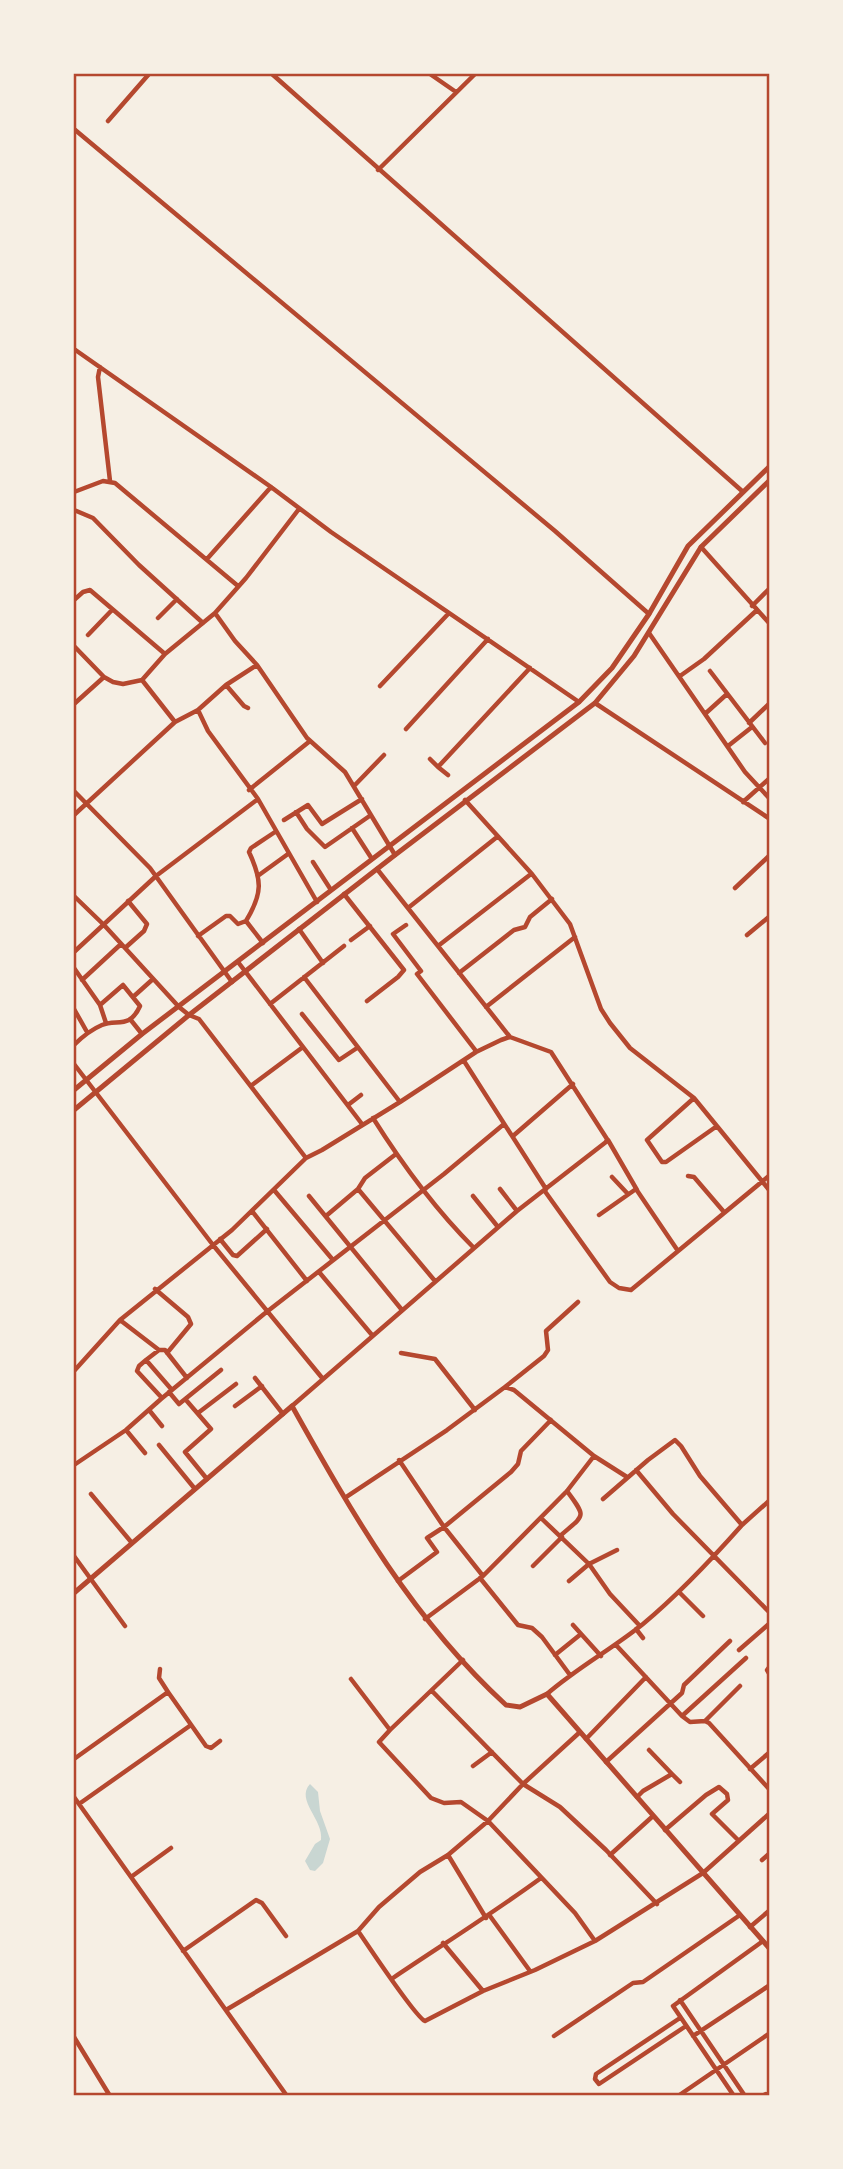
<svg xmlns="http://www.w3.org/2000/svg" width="843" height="2169" font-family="Bitter,serif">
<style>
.water{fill:#c9d6d2}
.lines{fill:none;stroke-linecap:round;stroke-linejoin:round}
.minor{stroke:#b5482f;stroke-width:4.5}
.tertiary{stroke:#b5482f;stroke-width:5}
.secondary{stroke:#b5482f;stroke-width:5}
.neatline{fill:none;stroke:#b5482f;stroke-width:2.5}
</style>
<rect width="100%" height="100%" fill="#f6efe4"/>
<!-- water -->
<path class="water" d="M310 1784 318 1792 320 1811 330 1839 323 1863 315 1871 310 1870 305 1861 315 1844 321 1840C324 1820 295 1800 310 1784Z"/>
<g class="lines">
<!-- minor -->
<path class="minor" d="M272 74 742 491
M430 74 456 92
M108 121 149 74
M74 129 555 531 649 614
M378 170 475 74
M74 349 271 487 331 532 579 702
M100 367 98 377 110 481
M74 492 103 481 115 483 238 586
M74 510 93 518 139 565 203 623
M701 547 770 624
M207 559 271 487
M74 600 83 592 90 590 165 654
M752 606 770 588
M215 613 235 641 257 665 307 738 345 772 395 855
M158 618 177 599
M649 633 745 772 770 799
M88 635 112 610
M74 646 104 677
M710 671 765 743
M680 676 704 659 757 610
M142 680 175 722
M226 685 244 706 248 708
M380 686 449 613
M595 703 770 819
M74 704 104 677 113 682 123 684 142 680 165 654 215 613 246 578 299 509
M198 710 208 731 258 799 317 902
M706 713 727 694
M749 723 770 703
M406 729 488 639
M728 746 752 727
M430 759 438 767 530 668
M438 767 448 775
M354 786 384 755
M249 790 310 741
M74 791 150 868 232 982
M465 800 532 874 570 924 601 1009 610 1023 630 1048 694 1098 770 1191
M743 802 770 778
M296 812 307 829 325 847 371 815
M74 815 175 722 198 710 226 685 257 665
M284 820 308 805 322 824 362 799
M352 828 372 859
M313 862 331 890
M377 869 510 1037
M259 875 288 854
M735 888 770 855
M344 894 404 970 398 977 367 1001
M74 896 104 925 179 1007 189 1015 199 1019 306 1158
M408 908 497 837
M406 925 393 934 421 971 417 974 476 1051
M299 929 323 963
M747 935 770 916
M198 936 226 916H230L238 924 246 921
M351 940 370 926
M263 943 246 921C263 893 262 880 249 852L251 848 275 832
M438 946 531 874
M125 948 144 931 147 924 128 901
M74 952 156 876 258 799
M238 962 362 1124
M74 968 100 1005 106 1023
M459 973 514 930 525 927 530 917 552 899
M304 977 400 1102
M82 980 121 944
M133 997 153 979
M270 1004 344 946
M486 1007 575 937
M74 1009 87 1032
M302 1014 339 1060 357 1048
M130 1019 142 1034
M74 1045C82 1037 90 1030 102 1025 117 1019 130 1029 140 1006L123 985 100 1005
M464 1061 546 1189
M74 1064 213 1245 323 1379
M252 1085 303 1047
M694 1098 647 1140 662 1162H666L717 1126
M348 1105 361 1095
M373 1118C402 1164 435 1209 474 1248
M513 1136 573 1084
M608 1140 637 1190
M688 1176 694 1177 724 1212
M612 1177 627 1193
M358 1189 435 1281
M500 1189 517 1211
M274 1190 333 1260
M544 1190 610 1282 619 1288 631 1290 770 1175
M309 1196 402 1310
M473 1196 498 1227
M252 1211 307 1281
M599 1215 636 1189 678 1251
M326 1216 358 1189 365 1178 396 1154
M220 1239 233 1255 237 1256 267 1229
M319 1272 372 1335
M155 1289 188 1317 191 1324 167 1353
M120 1320 159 1350H165L187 1378
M159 1350 146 1360 172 1390
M401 1353 435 1359 475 1410
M146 1360 139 1366 137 1371 162 1398
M74 1371 120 1320 232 1230 306 1158 322 1150 400 1102 476 1052 501 1040 510 1037 551 1052 607 1139 606 1142 517 1211 292 1406
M255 1378 283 1414
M505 1387 544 1356 548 1350 546 1331 578 1302
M169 1392 179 1404 221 1370
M186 1400 211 1429 185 1452 207 1479
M235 1406 262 1386
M149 1410 162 1426
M198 1413 236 1384
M126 1430 145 1453
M159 1445 195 1489
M399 1460 444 1527 483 1576
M74 1465 126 1430 161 1399 264 1314 444 1174 504 1124
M636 1470 673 1514 770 1613
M91 1494 132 1543
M346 1497 447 1430 505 1387 514 1390 594 1456
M541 1518 589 1564 610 1594 640 1626
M742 1525 770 1500
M560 1536C585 1514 587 1518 567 1491
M74 1556 125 1626
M533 1566 562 1537
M480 1578 518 1625 532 1628 542 1637 570 1675
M398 1581 437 1552 427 1538 444 1527 511 1472 518 1464 521 1451 551 1420
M569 1581 589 1564 617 1550
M679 1592 703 1616
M425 1619 483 1576 567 1491 594 1456 627 1477
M573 1625 601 1656
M636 1629 643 1638
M616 1645 682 1716 690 1722 705 1721 709 1723 770 1790
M739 1650 770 1623
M555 1655 581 1634
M770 1666 767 1670 770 1675
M160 1669 159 1678 168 1692
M351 1679 390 1730 379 1742 431 1798 444 1803 461 1802 488 1821 575 1913 595 1941
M432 1691 523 1784 560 1807 606 1850 657 1904
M547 1694C577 1668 612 1649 643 1624 679 1594 711 1560 742 1525L700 1476 681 1446 675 1440 648 1460 603 1499
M682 1716 746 1658
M705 1721 740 1686
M390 1730 463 1660
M586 1739 646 1677
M649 1750 672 1774
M74 1759 168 1692 206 1746 211 1748 220 1741
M606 1762 682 1693 684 1685 730 1641
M473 1766 492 1752
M750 1769 770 1752
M74 1797 287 2096
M637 1797 643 1791 672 1774 680 1782
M79 1804 191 1725
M665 1830 706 1795 719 1787 727 1794 728 1800 712 1814 739 1841
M448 1855 486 1918
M610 1855 653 1816
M762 1860 770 1853
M131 1877 171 1848
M490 1916 530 1971
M750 1927 770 1910
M358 1931C368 1945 415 2017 425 2021L483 1991 535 1970 595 1941 703 1873 770 1813
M443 1943 483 1991
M183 1951 256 1900 262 1903 286 1936
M393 1978C442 1945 493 1913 541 1878
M680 2000 745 2096
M226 2010 358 1931 379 1907 420 1872 448 1855 488 1821 523 1784 580 1732
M680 2018 596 2074 595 2079 599 2084 686 2026
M554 2036 633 1983 643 1982 740 1915
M693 2036 770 1985
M74 2037 110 2096
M678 2096 770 2033
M734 2096 673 2006 763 1941
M762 2096 766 2094 769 2096"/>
<!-- tertiary -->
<path class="tertiary" d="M74 1593 292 1406C353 1515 413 1620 506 1705L520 1707 547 1694 770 1949"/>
<!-- secondary -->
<path class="secondary" d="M74 1090 142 1034 579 702 612 668 649 614 688 546 770 466
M74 1110 189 1015 395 855 595 703 634 656 701 547 770 480"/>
</g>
<!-- border -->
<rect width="843" height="2169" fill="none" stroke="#f6efe4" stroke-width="150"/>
<rect x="75" y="75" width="693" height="2019" class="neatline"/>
</svg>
